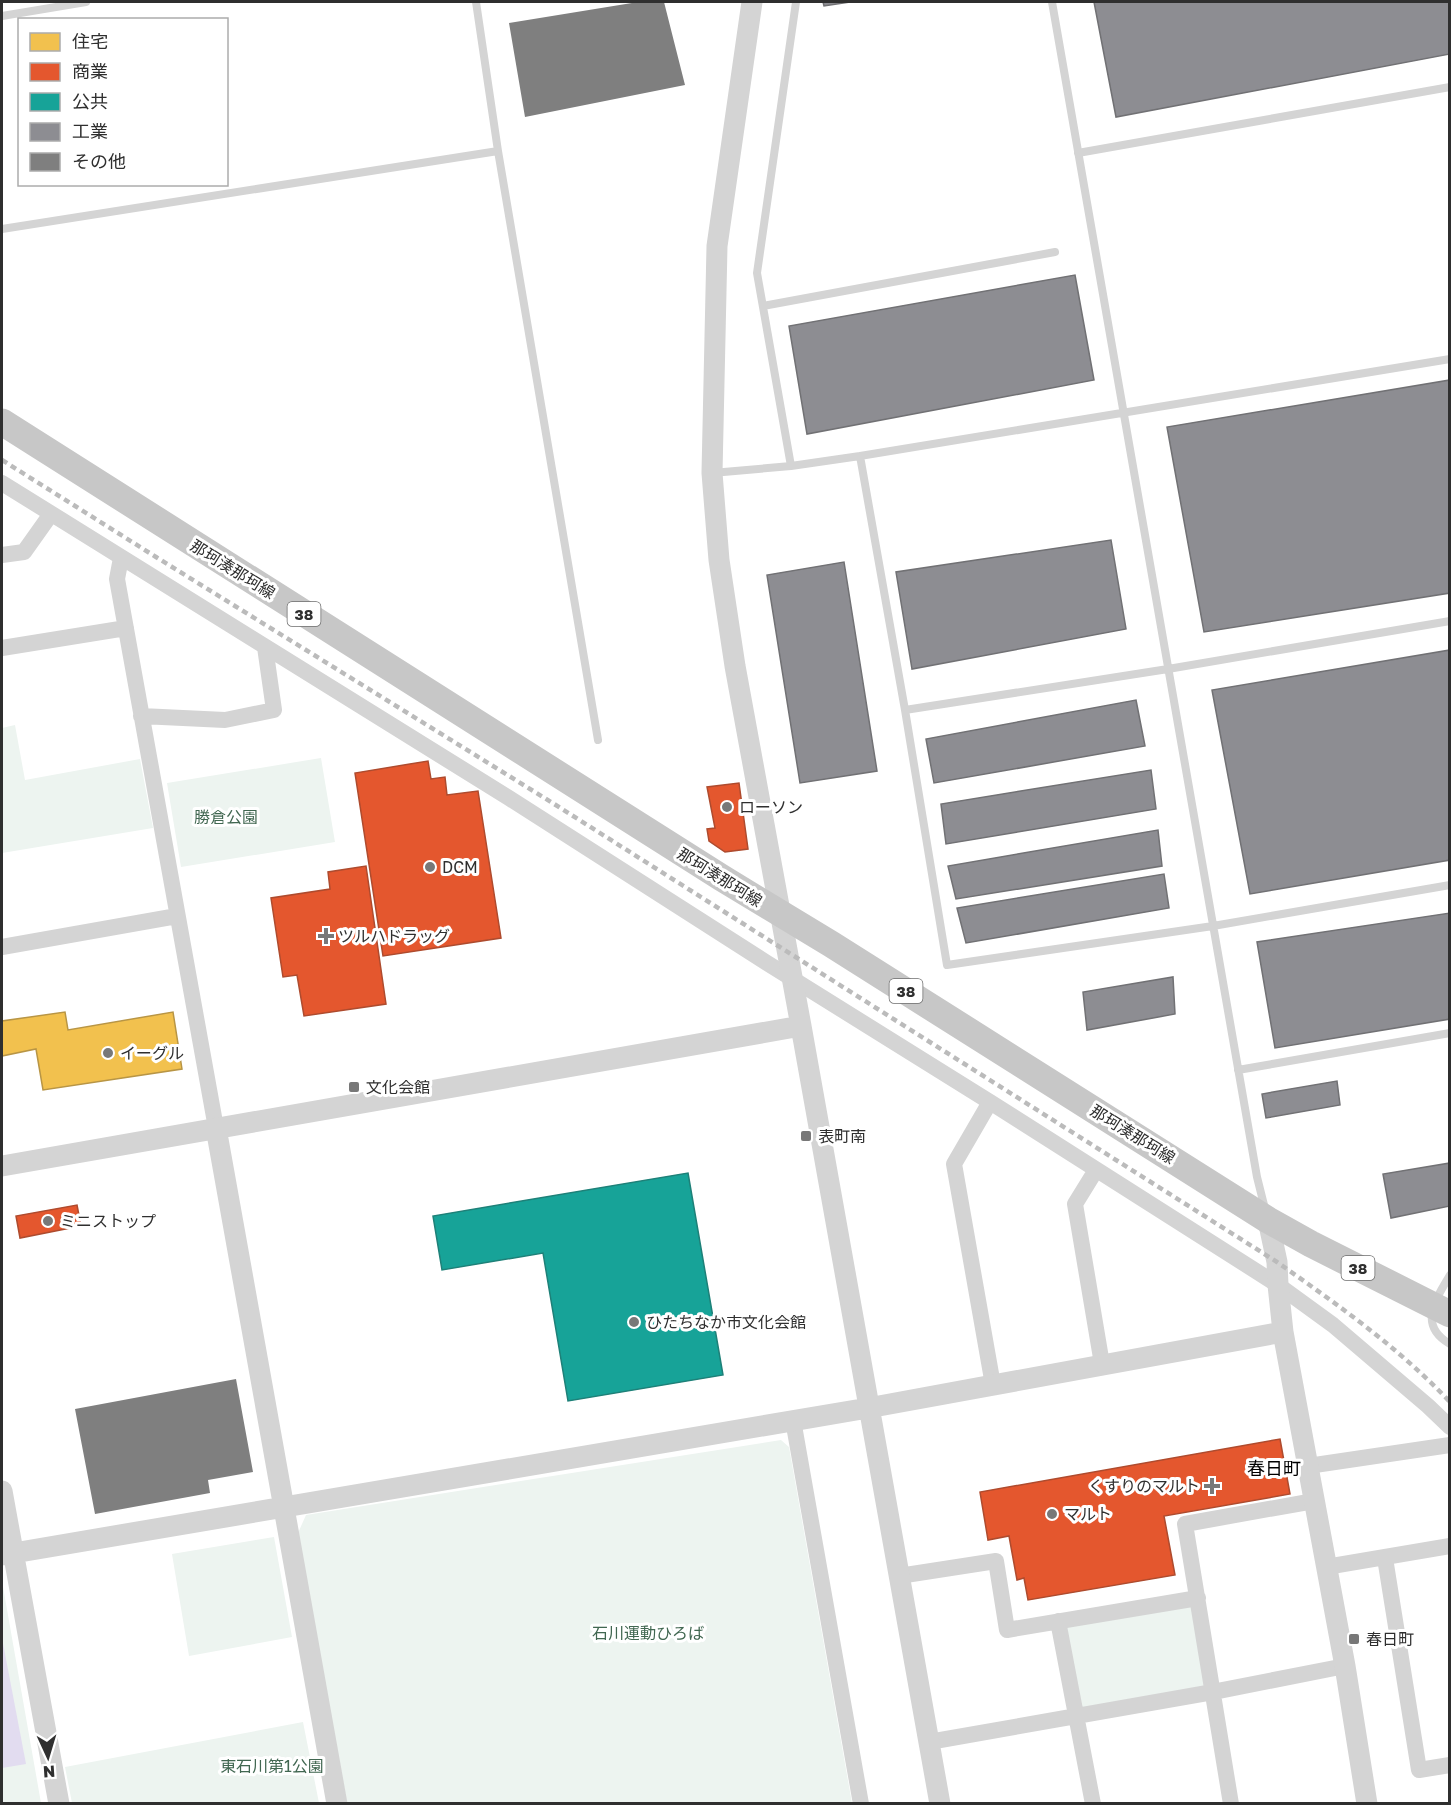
<svg xmlns="http://www.w3.org/2000/svg" width="1451" height="1805" font-family="'Golos Text','Noto Sans JP',sans-serif">
<style>
.green{fill:#edf4f0}
.water{fill:#e2dcf0}
.homes{fill:#f2c14e;stroke:#b89545;stroke-width:1.5}
.shops{fill:#e4572e;stroke:#ae4b2e;stroke-width:1.5}
.public{fill:#17a398;stroke:#1e8078;stroke-width:1.5}
.industry{fill:#8d8d92;stroke:#717174;stroke-width:1.5}
.building{fill:#7f7f7f}
.lines{fill:none;stroke-linecap:round;stroke-linejoin:round}
.service{stroke:#d4d4d4;stroke-width:8}
.minor{stroke:#d4d4d4;stroke-width:16}
.tertiary{stroke:#d4d4d4;stroke-width:21}
.primary{stroke:#c7c7c7;stroke-width:27}
.rail{stroke:#bbb;stroke-width:4.5;stroke-dasharray:6 4.5;stroke-linecap:butt}
.poi-dot{fill:#787878;stroke:#fff;stroke-width:2}
.labels{text-anchor:middle;dominant-baseline:central;stroke-width:6;stroke-linejoin:round;paint-order:stroke}
.shield{fill:#fff;stroke:#6d6d6d;stroke-width:1.5}
.shield-label{font-size:15px;font-weight:bold;fill:#2f2f2f}
.street-label{font-size:16px;fill:#2f2f2f;stroke:#fff}
.poi-label{font-size:16px;fill:#2f2f2f;stroke:#fff;text-anchor:start}
.park-label{font-size:16px;fill:#416751;stroke:#fff}
.neighbourhood-label{font-size:18px;fill:#000;stroke:#fff}
</style>
<rect width="100%" height="100%" fill="#fff"/>
<!-- green -->
<path class="green" d="M15 725 25 780 140 759 153 828 2 853V728Z
M321 758 335 842 181 867 167 783Z
M781 1440 789 1447 852 1803H347L298 1533 306 1515Z
M274 1537 292 1637 189 1656 172 1554Z
M2 1580V1581L41 1803H2Z
M1198 1598 1213 1692 1076 1717 1058 1621Z
M303 1722 319 1803H72L65 1767Z"/>
<!-- water -->
<path class="water" d="M2 1638 26 1764 2 1768Z"/>
<!-- homes -->
<path class="homes" d="M65 1012 68 1030 173 1012 182 1069 43 1090 36 1049 2 1056V1021Z"/>
<!-- shops -->
<path class="shops" d="M428 761 431 779 445 777 447 795 478 791 501 938 383 956 355 773Z
M739 783 748 849 725 852 709 841 707 829 715 828 707 787Z
M366 866 386 1004 304 1016 297 975 283 977 271 898 330 889 328 872Z
M77 1205 81 1226 20 1238 16 1216Z
M1280 1439 1290 1494 1164 1516 1175 1575 1028 1600 1024 1578 1017 1580 1009 1536 988 1540 980 1492Z"/>
<!-- public -->
<path class="public" d="M688 1173 723 1375 568 1401 543 1253 442 1270 433 1216Z"/>
<!-- industry -->
<path class="industry" d="M823 2H850L824 6Z
M1094 2H1450V54L1116 117Z
M1075 275 1094 380 807 434 789 326Z
M1450 380V593L1204 632 1167 427Z
M1111 540 1126 629 912 669 896 572Z
M844 562 877 771 800 783 767 575Z
M1450 650V860L1250 894 1212 690Z
M1136 700 1145 746 934 783 926 739Z
M1151 770 1156 809 946 844 941 804Z
M1158 830 1162 866 956 899 948 866Z
M1164 874 1169 908 966 943 957 908Z
M1450 913V1019L1275 1048 1257 942Z
M1173 977 1175 1014 1087 1030 1083 992Z
M1337 1081 1340 1105 1266 1118 1262 1094Z
M1450 1163V1206L1391 1218 1383 1174Z"/>
<!-- building -->
<path class="building" d="M638 2H664L685 85 525 117 509 23Z
M236 1379 253 1472 208 1480 210 1493 95 1514 75 1409Z"/>
<g class="lines">
<!-- service -->
<path class="service" d="M476 2 498 151 598 740
M1052 2 1257 1177 1265 1209
M2 16 86 2
M1078 153 1450 87
M2 229 498 151
M763 306 1055 252
M860 456 905 710 1168 669 1450 621
M791 466 757 273 796 2
M712 473 791 466 860 456 1450 359
M905 710 947 965 1213 926 1450 885
M1238 1070 1450 1033
M1450 1275C1436 1299 1417 1325 1450 1344"/>
<!-- minor -->
<path class="minor" d="M2 483 509 798 767 963 990 1102 1278 1285 1333 1325 1428 1406 1450 1427
M2 555 24 552 51 514
M121 558 117 579 216 1128
M2 648 126 628
M141 716 225 720 274 710 265 647
M2 947 177 916
M990 1102 954 1164 993 1385
M1096 1170 1075 1204 1102 1364
M793 1420 861 1804
M1308 1466 1450 1445
M1385 1558 1419 1770 1450 1765
M1326 1567 1450 1546
M899 1576 996 1561 1007 1630 1198 1598
M1058 1621 1093 1804
M929 1742 1213 1692 1345 1666
M1231 1804 1185 1524 1314 1501"/>
<!-- tertiary -->
<path class="tertiary" d="M752 2 717 246 712 473 719 560 735 666 801 1026 940 1804
M216 1128 337 1804
M2 1166 801 1026
M1268 1220 1277 1262 1278 1285 1283 1332 1345 1666 1367 1804
M2 1491 59 1804
M2 1555 868 1408 1283 1332"/>
<!-- primary -->
<path class="primary" d="M2 422 722 878 831 944 1268 1220 1311 1244 1450 1314"/>
<!-- rail -->
<path class="rail" d="M2 460 156 557 551 802 1277 1262C1338 1305 1398 1347 1450 1402"/>
</g>
<!-- markers -->
<g class="poi-dot">
<circle cx="727" cy="807" r="6"/>
<circle cx="430" cy="867" r="6"/>
<path d="M323 927h6v6h6v6h-6v6h-6v-6h-6v-6h6z"/>
<circle cx="108" cy="1053" r="6"/>
<rect x="348" y="1081" width="12" height="12" rx="3"/>
<rect x="800" y="1130" width="12" height="12" rx="3"/>
<circle cx="48" cy="1221" r="6"/>
<circle cx="634" cy="1322" r="6"/>
<path d="M1209 1477h6v6h6v6h-6v6h-6v-6h-6v-6h6z"/>
<circle cx="1052" cy="1514" r="6"/>
<rect x="1348" y="1633" width="12" height="12" rx="3"/>
</g>
<g class="labels">
<!-- shield labels -->
<g class="shield">
<rect x="287.5" y="602" width="33" height="24" rx="4.5"/>
<rect x="889.5" y="979" width="33" height="24" rx="4.5"/>
<rect x="1341.5" y="1256" width="33" height="24" rx="4.5"/>
</g>
<g class="shield-label">
<text x="304" y="614">38</text>
<text x="906" y="991">38</text>
<text x="1358" y="1268">38</text>
</g>
<!-- street labels -->
<g class="street-label">
<text transform="translate(233 569) rotate(32)">那珂湊那珂線</text>
<text transform="translate(720 877) rotate(32)">那珂湊那珂線</text>
<text transform="translate(1133 1134) rotate(32)">那珂湊那珂線</text>
</g>
<!-- poi labels -->
<g class="poi-label">
<text x="739" y="807">ローソン</text>
<text x="442" y="867">DCM</text>
<text x="338" y="936">ツルハドラッグ</text>
<text x="120" y="1053">イーグル</text>
<text x="366" y="1087">文化会館</text>
<text x="818" y="1136">表町南</text>
<text x="60" y="1221">ミニストップ</text>
<text x="646" y="1322">ひたちなか市文化会館</text>
<text x="1200" y="1486" text-anchor="end">くすりのマルト</text>
<text x="1064" y="1514">マルト</text>
<text x="1366" y="1639">春日町</text>
</g>
<!-- park labels -->
<g class="park-label">
<text x="226" y="817">勝倉公園</text>
<text x="648" y="1633">石川運動ひろば</text>
<text x="272" y="1766">東石川第1公園</text>
</g>
<!-- neighbourhood labels -->
<g class="neighbourhood-label">
<text x="1274" y="1468">春日町</text>
</g>
</g>
<!-- border -->
<rect width="1451" height="1805" fill="none" stroke="#2f2f2f" stroke-width="6"/>
<!-- legend -->
<rect x="18" y="18" width="210" height="168" fill="#ffffff" stroke="#acacac" stroke-width="1.5"/>
<rect x="30" y="33" width="30" height="18" fill="#f2c14e" stroke="#acacac" stroke-width="1.5"/>
<text x="72" y="48" font-size="18" fill="#2f2f2f">住宅</text>
<rect x="30" y="63" width="30" height="18" fill="#e4572e" stroke="#acacac" stroke-width="1.5"/>
<text x="72" y="78" font-size="18" fill="#2f2f2f">商業</text>
<rect x="30" y="93" width="30" height="18" fill="#17a398" stroke="#acacac" stroke-width="1.5"/>
<text x="72" y="108" font-size="18" fill="#2f2f2f">公共</text>
<rect x="30" y="123" width="30" height="18" fill="#8d8d92" stroke="#acacac" stroke-width="1.5"/>
<text x="72" y="138" font-size="18" fill="#2f2f2f">工業</text>
<rect x="30" y="153" width="30" height="18" fill="#7f7f7f" stroke="#acacac" stroke-width="1.5"/>
<text x="72" y="168" font-size="18" fill="#2f2f2f">その他</text>
<!-- north arrow -->
<g transform="translate(48 1757) rotate(176)" stroke="#ffffff" stroke-width="4.5" paint-order="stroke">
<path d="M0-4.5L10 22L0 15L-10 22Z" fill="#2f2f2f"/>
<text y="-9" font-size="16" font-weight="bold" text-anchor="middle" fill="#2f2f2f">N</text>
</g>
</svg>
